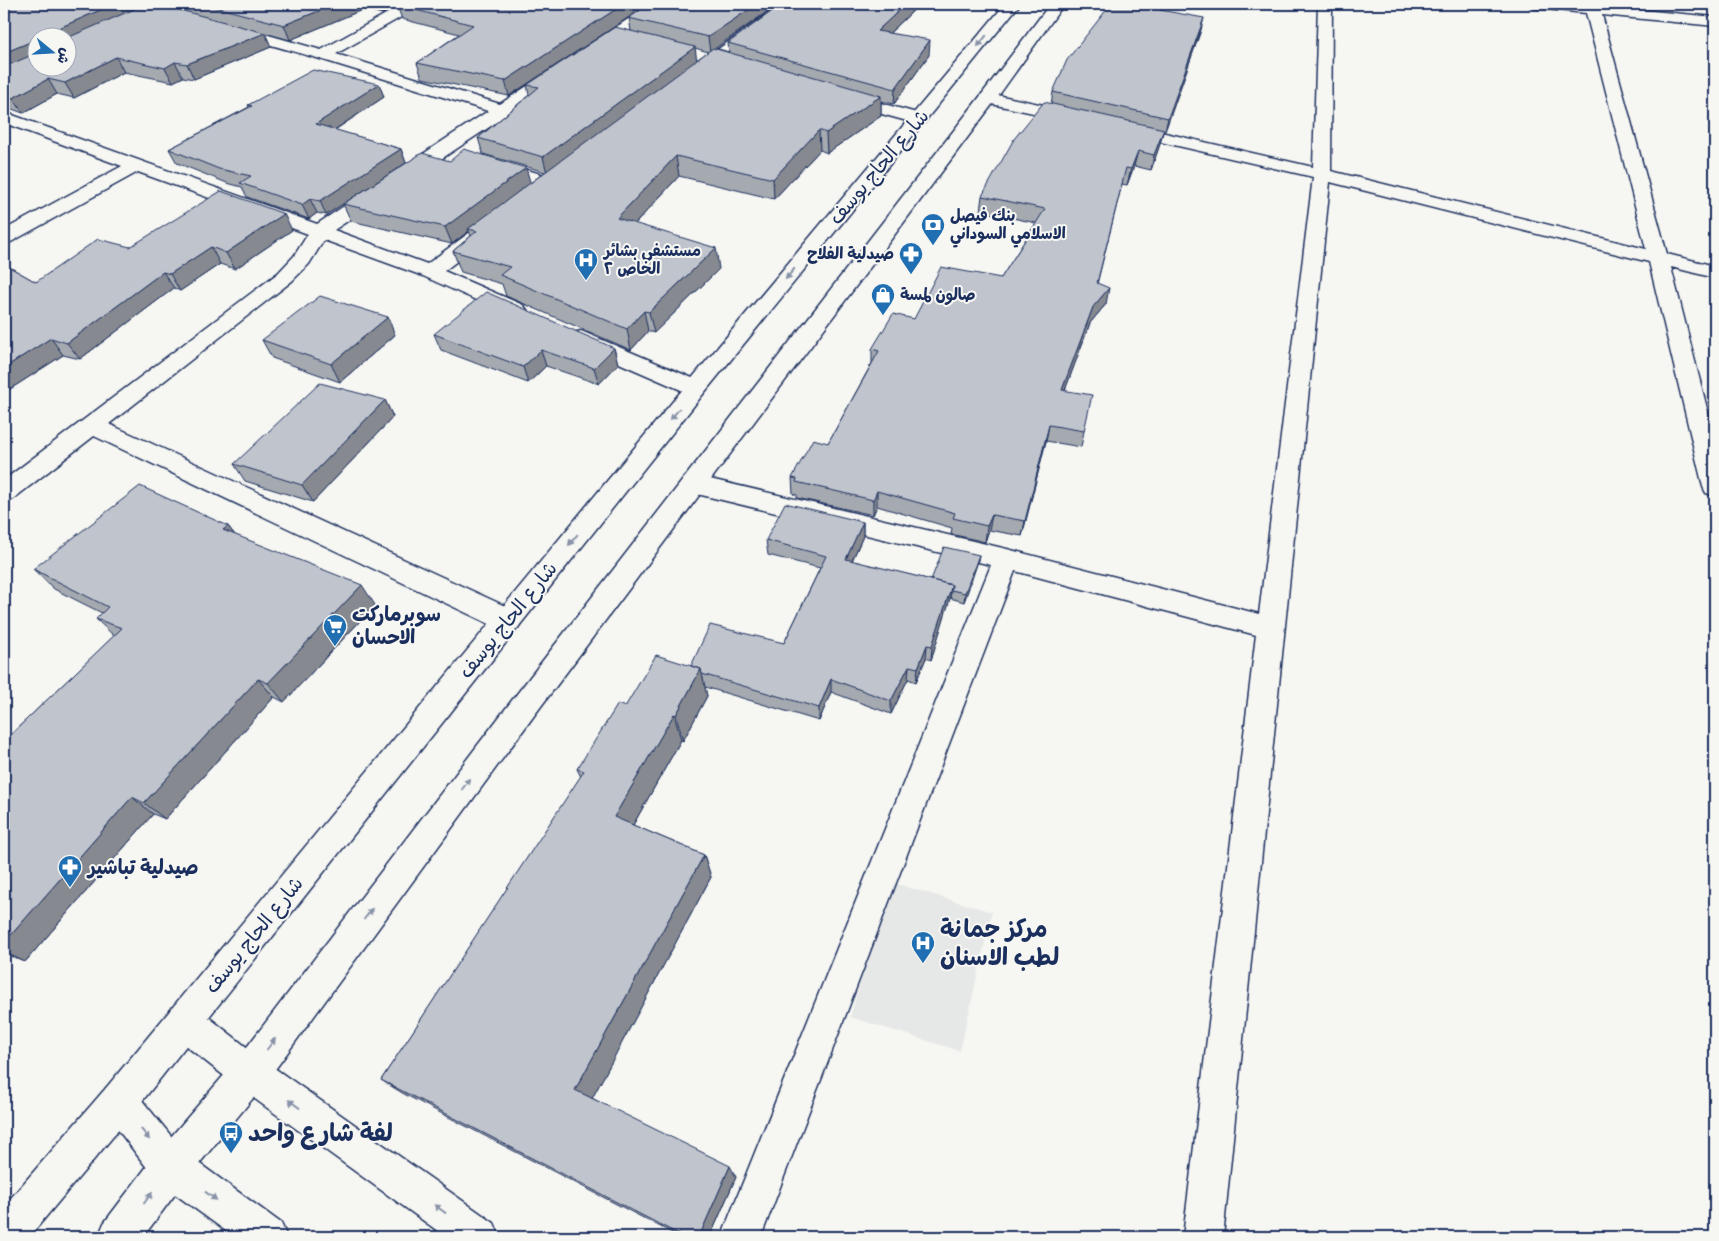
<svg xmlns="http://www.w3.org/2000/svg" width="1719" height="1241" font-family="Caveat,'Playpen Sans Arabic',sans-serif">
<style>
.built{fill:#e6e7e7}
.lines{fill:none;stroke-linecap:round;stroke-linejoin:round}
.minor-casing{stroke:#1b2f5e;stroke-width:3}
.major-casing{stroke:#1b2f5e;stroke-width:3}
.minor{fill:#f6f6f2;fill-rule:evenodd}
.major{fill:#f6f6f2;fill-rule:evenodd}
.wall{fill:#a5a9b0;stroke:#1b2f5e;fill-rule:evenodd}
.shaded-wall{fill:#868990;stroke:#1b2f5e}
.building{fill:#c0c4cd;stroke:#1b2f5e}
.oneway{fill:#8892a8}
.labels{text-anchor:middle;dominant-baseline:central;stroke-width:4;stroke-linejoin:round;paint-order:stroke}
.far-poi-label{font-size:16px;font-weight:bold;fill:#1b2f5e;stroke:#f6f6f2;text-anchor:start}
.street-label{font-size:20px;fill:#1b2f5e;stroke:#f6f6f2}
.poi-label{font-size:20px;font-weight:bold;fill:#1b2f5e;stroke:#f6f6f2;text-anchor:start}
.near-poi-label{font-size:24px;font-weight:bold;fill:#1b2f5e;stroke:#f6f6f2;text-anchor:start}
</style>
<rect width="100%" height="100%" fill="#f6f6f2"/>
<filter id="ink" filterUnits="userSpaceOnUse"><feTurbulence type="fractalNoise" baseFrequency=".02" numOctaves="2"/><feDisplacementMap in="SourceGraphic" scale="10" xChannelSelector="R" yChannelSelector="G"/><feConvolveMatrix kernelMatrix="1 2 1 2 8 2 1 2 1" color-interpolation-filters="sRGB"/></filter>
<g filter="url(#ink)">
<!-- built -->
<path class="built" d="M890 882 992 912 960 1051 850 1017Z"/>
<g class="lines">
<!-- minor casing -->
<g class="minor-casing">
<path id="minor" d="M157 4H175L173 7 68 55V44Z
M404 4H421L419 7 336 54 500 104 651 4H668L509 114 334 230 427 264 477 227 484 225 491 227 494 231 491 235 444 271 523 305 527 310 523 315 516 316 509 315 423 276 324 240 309 264 292 281 109 424 518 612 522 620 518 628 508 631 498 628 94 436 13 499 4 502V480L278 273 294 256 308 234 138 172 11 242 4 244V230L122 166 4 123V112L317 224 488 111 317 58 228 33 225 30 228 27 233 25 321 50Z
M781 4H797L701 76H689L687 73 689 70Z
M1318 4H1332L1331 171 1646 249 1586 13 1535 8 1530 7 1528 4H1579L1715 17V26L1602 15 1667 254 1715 266V278L1671 267 1715 440V496L1706 493 1703 487 1649 262 1330 182 1223 1237H1183L1256 635 1015 571 761 1237H721L991 565 693 493 684 490 681 484 684 478 693 475 1007 549 1259 614 1313 177 1126 134 1120 133 1117 129 1120 125 1126 124 1313 167Z
M844 93 924 115 927 119 924 123 918 124 838 102 836 98 838 94Z
M988 93 1081 113 1084 117 1081 121 1075 122 982 102 980 98 982 94Z
M492 160 555 178 558 182 555 186 549 188 486 169 483 165 486 161Z
M581 331 704 383 707 388 704 393 696 395 688 393 573 343 570 338 573 333Z
M184 1003 197 1008 263 1060 494 1223 500 1237H446L237 1086 171 1034 166 1021 171 1008Z
M119 1082 132 1088 185 1153 281 1223 287 1237H234L157 1181 106 1114 100 1101 106 1088Z"/>
</g>
<!-- major casing -->
<g class="major-casing">
<path id="major" d="M1005 4H1020L704 393 132 1114 29 1237H4V1206L106 1088 688 383Z
M1050 4H1064L994 102 533 717 263 1086 185 1181 143 1237H98L104 1223 157 1153 237 1060 513 699 982 94Z"/>
</g>
<!-- minor -->
<use href="#minor" class="minor"/>
<!-- major -->
<use href="#major" class="major"/>
</g>
<!-- wall -->
<path class="wall" d="M4 4 174 8 171 4H649L509 96 422 78 417 63 459 34 402 19 397 6 382 14 364 9 290 40 265 33 271 47 194 79 183 77 173 82 124 72 74 98 57 94 23 113 4 106Z
M649 4H778L715 48 729 52 728 43 782 4H920L890 33 929 55 894 104 881 101V116L827 153 820 150 774 199 679 176 635 224 719 269 654 333 648 331 631 350 506 296 502 284 461 272 453 251 471 236 469 231 452 244 351 221 343 204 326 215 317 213 309 219 247 197 242 187 227 183 177 163 169 149 249 107 248 105 379 84 384 97 335 130 401 149 406 163 530 183 545 172 483 154 478 138 529 95 527 85 631 31 629 18ZM695 48 708 52 696 60Z
M1111 4H1165L1163 11 1201 30 1165 131H1163L1160 144 1151 170 1134 166 1127 185 1122 184 1097 284 1106 304 1090 323 1065 390 1084 431 1081 447 1046 441 1022 536 989 530 985 542 951 534 952 528 877 506 873 515 797 498V495L793 494 792 478 828 443 872 363V349L914 319 1001 278 1036 223 980 211 982 196 1051 104 1053 92Z
M292 230 235 269 220 264 180 291 174 288 80 359 63 355 4 393V264L36 282 130 247Z
M434 334 614 348 618 364 599 384 546 366 528 383 441 350Z
M395 335 340 382 272 358 262 340Z
M385 400 393 417 313 502 245 481 234 464Z
M863 522V536L852 561 931 580 979 555 977 564 964 602 950 598 931 660 926 658 916 682 908 679 891 714 831 692 819 721 705 687 707 696 683 741 681 740 633 825 704 855 711 877 592 1098 736 1177 710 1237H680L404 1094 381 1080 581 777 577 769 625 707 691 666 784 643 820 568 768 555 766 540Z
M228 526 235 535 375 605 284 702 274 697 165 819 153 814 25 962 8 955 4 959V741L114 636 96 619 102 613 54 589 33 569Z"/>
<!-- shaded-wall -->
<path class="shaded-wall" d="M114 4H153L68 38H58L59 28Z
M336 4H362L364 9 290 40 284 25Z
M379 4H401L397 5V6L382 14Z
M624 4H649L509 96 505 81Z
M757 4H778L710 52 708 37Z
M906 4H920L877 45V31Z
M1164 4H1165L1162 15 1160 10Z
M1204 18 1201 30 1165 131 1168 118Z
M265 33 271 47 194 79 187 64Z
M930 40 929 55 894 104 895 89Z
M30 42 38 54 4 71V53Z
M695 47 697 62 547 173 543 157Z
M116 57 124 72 74 98 65 83Z
M175 62 183 77 173 82 165 68Z
M48 79 57 94 23 113 13 98Z
M379 84 384 97 322 138 316 124Z
M881 96V116L827 153 826 133Z
M1164 129 1160 144 1151 170 1154 155Z
M819 130 820 150 774 199 773 179Z
M401 149 406 163 326 215 320 201Z
M1138 151 1134 166 1127 185 1131 169Z
M676 156 679 176 621 239 617 218Z
M526 168 531 185 468 229 469 231 452 244 445 227Z
M310 199 317 213 309 219 302 205Z
M284 214 292 230 235 269 226 253Z
M211 247 220 264 180 291 170 274Z
M716 248 719 269 654 333 649 312Z
M163 272 174 288 80 359 67 343Z
M1109 288 1106 304 1090 323 1059 406 1062 390 1093 307Z
M644 311 648 331 631 350 627 329Z
M388 317 395 335 340 382 331 364Z
M51 338 63 355 4 393V368Z
M614 348 618 364 599 384 594 368Z
M541 350 546 366 528 383 523 367Z
M385 400 393 417 313 502 302 485Z
M1049 425 1046 441 1022 536 1025 521Z
M877 491V506L873 515V500Z
M992 515 989 530 985 542 987 526Z
M863 522V536L846 574V559Z
M228 526 243 546 223 530Z
M979 555 977 564 964 602 965 593Z
M362 585 375 605 284 702 268 683Z
M952 585 950 599 931 660 932 646Z
M927 645 926 658 916 682 918 668Z
M909 666 908 679 891 714V701Z
M701 669 707 696 683 741 676 715Z
M258 679 274 697 165 819 144 803Z
M831 679V692L819 721V708Z
M674 714 681 740 624 841 614 817Z
M132 797 153 814 25 962 4 952V943Z
M704 855 711 877 589 1104 575 1090Z
M4 953 8 955 4 959Z
M730 1166 736 1177 710 1237H699Z"/>
<!-- building -->
<path class="building" d="M4 4H114L59 28 58 38H38V68H68L67 38 146 4H158L265 33 187 64 175 62 165 68 116 57 65 83 48 79 13 98 4 94V67L32 55 30 42 4 53Z
M204 4H336L284 25Z
M398 4H624L505 81 417 63 473 25 397 5Z
M649 4H757L708 37 629 18Z
M782 4H906L877 31 930 40 895 89 728 43Z
M1111 4H1164L1160 10 1204 18 1168 118 1053 92 1067 60Z
M615 27 695 47 543 157 478 138 539 87 527 85Z
M713 48 881 96 826 133 819 130 773 179 676 156 617 218 716 248 649 312 644 311 627 329 500 275 510 267 453 251 477 231 468 229Z
M313 70 379 84 316 124 401 149 320 201 310 199 302 205 240 183 251 176 219 169 169 149 252 106 248 105Z
M1044 102 1164 129 1154 155 1138 151 1131 169 1126 168 1097 283 1109 288 1093 307 1062 390 1092 395 1084 431 1049 425 1025 521 992 515 987 526 953 518 955 513 877 491 873 500 796 482 797 479 792 478 813 439 828 443 879 351 872 349 893 314 914 319 941 267 1001 278 1045 209 982 196 1014 139Z
M464 149 526 168 445 227 343 204 422 153 450 161Z
M221 191 284 214 226 253 211 247 170 274 163 272 67 343 51 338 4 368V264L36 282 98 239 130 247Z
M486 292 614 348 594 368 541 350 523 367 434 334Z
M320 296 388 317 331 364 262 340Z
M320 383 385 400 302 485 234 464Z
M140 486 228 526 223 530 362 585 268 683 258 679 144 803 132 797 4 943V741L122 628 96 619 108 607 33 569Z
M785 503 863 522 846 559 952 585 932 646 927 645 918 668 909 666 891 701 831 679 819 708 702 674 701 669 691 666 710 625 784 643 826 556 766 540Z
M944 547 979 555 965 593 951 590 952 585 931 580Z
M656 655 701 669 676 715 674 714 614 817 704 855 575 1090 730 1166 699 1237H684L381 1080 584 771 577 769 618 704 625 707Z"/>
<!-- one-way arrows -->
<defs><path id="oneway-solid" d="M-6-.8H1V-3.2L6.5 0L1 3.2V.8H-6Z" transform="scale(1.25)"/></defs>
<g class="oneway">
<use href="#oneway-solid" transform="translate(982 41) rotate(129)"/>
<use href="#oneway-solid" transform="translate(790 274) rotate(130)"/>
<use href="#oneway-solid" transform="translate(675 414) rotate(129)"/>
<use href="#oneway-solid" transform="translate(573 540) rotate(129)"/>
<use href="#oneway-solid" transform="translate(466 784) rotate(-53)"/>
<use href="#oneway-solid" transform="translate(368 914) rotate(-53)"/>
<use href="#oneway-solid" transform="translate(271 1044) rotate(-53)"/>
<use href="#oneway-solid" transform="translate(294 1104) rotate(-144)"/>
<use href="#oneway-solid" transform="translate(145 1134) rotate(52)"/>
<use href="#oneway-solid" transform="translate(211 1196) rotate(36)"/>
<use href="#oneway-solid" transform="translate(148 1198) rotate(-53)"/>
<use href="#oneway-solid" transform="translate(440 1209) rotate(-144)"/>
</g>
</g>
<!-- icons -->
<defs>
<g id="bank-pin" transform="scale(1.25)"><path d="M0 17L-7.5 6A9.5 9.5 0 1 1 7.5 6Z" fill="#1f6fb2" stroke="#f6f6f2"/><path d="M-6-4H6V4H-6ZM0-2.3a2.3 2.3 0 1 0 0 4.6a2.3 2.3 0 1 0 0-4.6Z" fill="#fff"/></g>
<g id="pharmacy-pin" transform="scale(1.25)"><path d="M0 17L-7.5 6A9.5 9.5 0 1 1 7.5 6Z" fill="#1f6fb2" stroke="#f6f6f2"/><path d="M-2-6h4v4h4v4h-4v4h-4v-4h-4v-4h4Z" fill="#fff"/></g>
<g id="hospital-pin" transform="scale(1.25)"><path d="M0 17L-7.5 6A9.5 9.5 0 1 1 7.5 6Z" fill="#1f6fb2" stroke="#f6f6f2"/><path d="M-5-5h3v3.5h4V-5h3V5h-3V1.5h-4V5h-3Z" fill="#fff"/></g>
<g id="shop-pin" transform="scale(1.25)"><path d="M0 17L-7.5 6A9.5 9.5 0 1 1 7.5 6Z" fill="#1f6fb2" stroke="#f6f6f2"/><path d="M-5-2.5h2.3a2.7 3.5 0 0 1 5.4 0H5L5.5 6h-11ZM-1.5-2.5h3a1.5 2.3 0 0 0-3 0Z" fill="#fff"/></g>
<g id="supermarket-pin" transform="scale(1.25)"><path d="M0 17L-7.5 6A9.5 9.5 0 1 1 7.5 6Z" fill="#1f6fb2" stroke="#f6f6f2"/><path d="M-6-5.5h2.5l.6 2H6L4.5 2H-2.5L-4.4-4H-6ZM-1.5 3.2a1.3 1.3 0 1 0 .1 0ZM3 3.2a1.3 1.3 0 1 0 .1 0Z" fill="#fff"/></g>
<g id="bus-pin" transform="scale(1.25)"><path d="M0 17L-7.5 6A9.5 9.5 0 1 1 7.5 6Z" fill="#1f6fb2" stroke="#f6f6f2"/><path d="M-5-6H5V4H4V6H2V4H-2V6H-4V4H-5ZM-3.5-4V0h7V-4ZM-3.5 1.2v1.5H-2V1.2ZM2 1.2v1.5H3.5V1.2Z" fill="#fff"/></g>
</defs>
<g fill-rule="evenodd">
<use href="#bank-pin" x="933" y="225"/>
<use href="#pharmacy-pin" x="911" y="254"/>
<use href="#hospital-pin" x="586" y="260"/>
<use href="#shop-pin" x="883" y="295"/>
<use href="#supermarket-pin" x="335" y="626"/>
<use href="#pharmacy-pin" x="70" y="867"/>
<use href="#hospital-pin" x="923" y="943"/>
<use href="#bus-pin" x="231" y="1133"/>
</g>
<g class="labels">
<!-- far-poi labels -->
<g class="far-poi-label">
<text x="950" y="216">بنك فيصل<tspan x="950" dy="18">الاسلامي السوداني</tspan></text>
<text x="604" y="251">مستشفى بشائر<tspan x="604" dy="18">الخاص ٢</tspan></text>
<text x="894" y="254" text-anchor="end">صيدلية الفلاح</text>
<text x="900" y="295">صالون لمسة</text>
</g>
<!-- street labels -->
<g class="street-label">
<text transform="translate(879 167) rotate(-50)">شارع الحاج يوسف</text>
<text transform="translate(508 620) rotate(-51)">شارع الحاج يوسف</text>
<text transform="translate(254 935) rotate(-51)">شارع الحاج يوسف</text>
</g>
<!-- poi labels -->
<g class="poi-label">
<text x="352" y="614">سوبرماركت<tspan x="352" dy="23">الاحسان</tspan></text>
<text x="88" y="867">صيدلية تباشير</text>
</g>
<!-- near-poi labels -->
<g class="near-poi-label">
<text x="940" y="929">مركز جمانة<tspan x="940" dy="28">لطب الاسنان</tspan></text>
<text x="248" y="1133">لفة شارع واحد</text>
</g>
</g>
<!-- margin -->
<rect width="1719" height="1241" fill="none" stroke="#f6f6f2" stroke-width="20"/>
<rect x="10" y="10" width="1699" height="1221" fill="none" stroke="#1b2f5e" stroke-width="2" filter="url(#ink)"/>
<!-- north arrow -->
<g transform="translate(52 52) rotate(108)"><circle r="24" fill="#f6f6f2" stroke="#9ea6b7"/>
<path d="M0-4L9 19L0 12L-9 19Z" fill="#1f6fb2"/>
<text y="-8" font-size="14" font-weight="bold" text-anchor="middle" fill="#1b2f5e">ش</text>
</g>
</svg>
